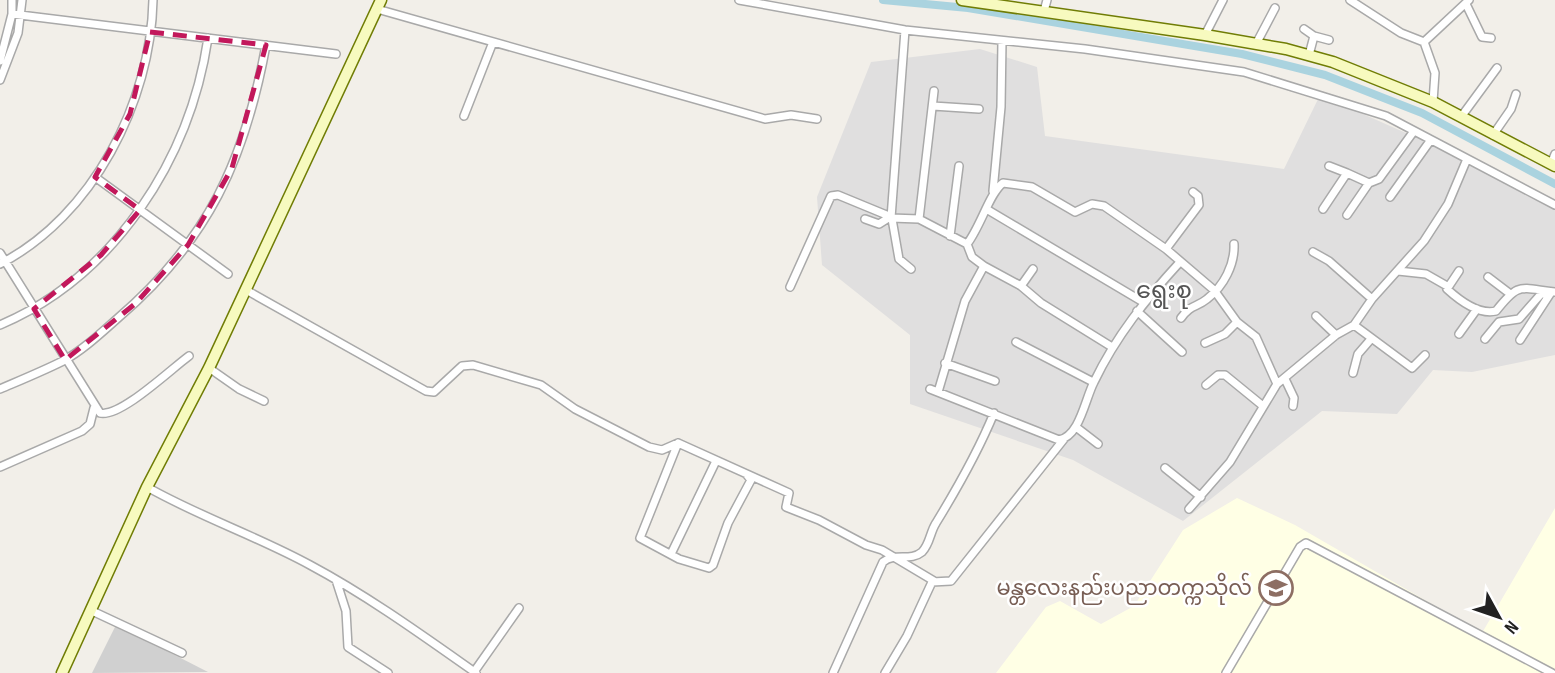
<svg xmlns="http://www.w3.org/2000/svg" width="1555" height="673" font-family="'Sofia Sans Condensed','Noto Sans Myanmar',sans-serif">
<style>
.residential{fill:#e0dfdf}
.education{fill:#ffffe5}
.religious{fill:#d0d0d0}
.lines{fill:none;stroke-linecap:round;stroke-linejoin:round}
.canal{stroke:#aad3df;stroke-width:8}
.street-casing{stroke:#a9a9a9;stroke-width:10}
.secondary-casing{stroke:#707d05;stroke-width:13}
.street{stroke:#fff;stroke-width:7}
.secondary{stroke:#f7fabf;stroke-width:10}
.marked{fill:none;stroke:#c2185b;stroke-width:5;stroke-dasharray:14 9;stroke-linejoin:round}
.labels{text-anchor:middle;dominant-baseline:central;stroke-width:5;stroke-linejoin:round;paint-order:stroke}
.education-label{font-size:21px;fill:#785e54;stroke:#fff;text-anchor:end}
.quarter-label{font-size:24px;fill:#555;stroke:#fff}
</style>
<rect width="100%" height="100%" fill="#f2efe9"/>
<!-- residential -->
<path class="residential" d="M980 49 1037 67 1045 136 1284 169 1320 95 1458 156 1555 210V355L1472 372 1433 370 1397 414 1322 411 1183 521 1073 460 910 404V335L822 265 817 197 871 62Z"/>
<!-- education -->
<path class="education" d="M1237 498 1295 525 1482 633 1555 508V673H996L1046 607 1060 601 1101 624 1134 606 1183 530Z"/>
<!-- religious -->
<path class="religious" d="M116 625 208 672 92 673Z"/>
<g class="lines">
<!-- canal -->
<path class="canal" d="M883 0 968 8 1242 54 1325 75 1422 113 1555 184"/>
<!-- street casing -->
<g class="street-casing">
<path id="street" d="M739 0 905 30 1085 49 1244 72 1386 116 1555 205
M1350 0 1401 33 1424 42
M1466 4 1482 37 1491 38
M377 9 765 119 791 115 817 119
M1044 11 1047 0
M12 14 336 54
M1304 29 1314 36
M905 30 891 218 919 219 967 244C980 228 990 192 1003 183L1032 187 1075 212 1092 204 1104 206 1166 249 1214 290 1237 322 1256 337 1277 384 1336 335 1354 325 1372 299 1424 241 1448 204 1467 159
M1205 35 1223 0
M1256 44 1275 8
M1309 55 1314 36 1329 40
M0 61 12 14V0
M0 80 18 33 22 0
M1433 102 1435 73 1424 42 1469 0
M933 106 979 109
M464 116 493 42
M1461 117 1497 68
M1493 135 1511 109 1516 94
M1551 164 1555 154
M1329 166 1347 173
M95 177 228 274
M993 191 1001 107 1002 41
M1390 197 1430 141
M1323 209 1347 173 1369 183 1379 179 1414 131
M988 210 1143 302
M1347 215 1369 183
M865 219 879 224 890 217
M892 219 899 259 911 269
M919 219 934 91
M950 236 959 166
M967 244 972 257 984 266 1021 286 1041 303 1112 347
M1166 249 1199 205 1198 196 1193 192
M1313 252 1329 261 1372 299
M0 253 100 413C120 418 171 369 189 356
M0 264C93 216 151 102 153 0
M1398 271 1426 274 1447 286
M1459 271 1447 289C1459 300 1479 315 1496 311 1519 282 1519 288 1555 292
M1488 277 1509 293
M1021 286 1033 269
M790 287 831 196 838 195 889 216
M246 290 426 391 434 392 462 366 473 365 541 385 575 409 649 447 662 450 678 443 789 493 786 507 819 520 866 545 882 550 934 581
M1137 311 1182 352
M1316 316 1336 335
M1181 318C1191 304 1196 308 1207 299 1224 286 1235 264 1234 244
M0 325C115 276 190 159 208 38
M1354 325 1412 368 1425 355
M1459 334 1477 309
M1485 339 1499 322 1519 319 1541 294H1547
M1520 340 1550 294
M1016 342 1093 382
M1205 343 1225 334 1237 322
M945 363 995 381
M209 368 239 389 264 401
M1353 373 1358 354 1371 339
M1285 379 1294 398 1293 406
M1206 385 1218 375H1225L1263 406
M0 389C21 380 43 371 63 361 83 350 101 333 118 318 208 241 245 160 266 45
M930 389 1059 440C1080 436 1085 399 1094 382 1116 336 1146 299 1180 262
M938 392 965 301 984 266
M1076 427 1098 444
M678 443 640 538 679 559 709 568 713 565 728 523 751 480 747 475
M0 467 82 431 90 424 94 408
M1165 468 1201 497
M147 487C200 517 257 536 310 565 368 596 422 635 476 673
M1189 509 1230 462 1277 384
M671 554 716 461
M336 580 346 611 348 647 388 673
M90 610 182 653
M474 672 519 608
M833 673 883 562C895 552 910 562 922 552 930 544 930 532 936 523 958 487 978 452 994 413
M885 673 907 636 932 582 951 581 1064 439
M1226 673 1300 547 1306 543 1552 673"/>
</g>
<!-- secondary casing -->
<g class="secondary-casing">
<path id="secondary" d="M962 0 1205 35 1286 49 1333 62 1433 102 1555 166
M62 673 147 487 209 368 381 0"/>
</g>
<!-- street -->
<use href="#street" class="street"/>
<!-- secondary -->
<use href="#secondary" class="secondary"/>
</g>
<!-- marked area -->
<path class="marked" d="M150 32 266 45 232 168 188 245 136 303 65 360 34 309 101 255 140 210 95 177 130 114Z"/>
<!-- icons -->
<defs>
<g id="university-ring" transform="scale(1.75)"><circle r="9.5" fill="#fff" stroke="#8d6e63" stroke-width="1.5"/><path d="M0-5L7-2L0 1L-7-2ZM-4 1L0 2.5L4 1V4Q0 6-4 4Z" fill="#8d6e63"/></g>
</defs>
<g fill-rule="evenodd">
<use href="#university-ring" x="1276" y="588"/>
</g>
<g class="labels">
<!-- education labels -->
<g class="education-label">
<text x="1252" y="588">မန္တလေးနည်းပညာတက္ကသိုလ်</text>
</g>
<!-- quarter labels -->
<g class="quarter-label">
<text x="1164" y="290">ရွေးစု</text>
</g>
</g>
<!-- north arrow -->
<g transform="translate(1499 617) rotate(130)" stroke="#ffffff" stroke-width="5" paint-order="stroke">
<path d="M0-5L12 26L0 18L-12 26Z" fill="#222222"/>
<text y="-10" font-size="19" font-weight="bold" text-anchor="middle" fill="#222222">N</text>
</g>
</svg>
